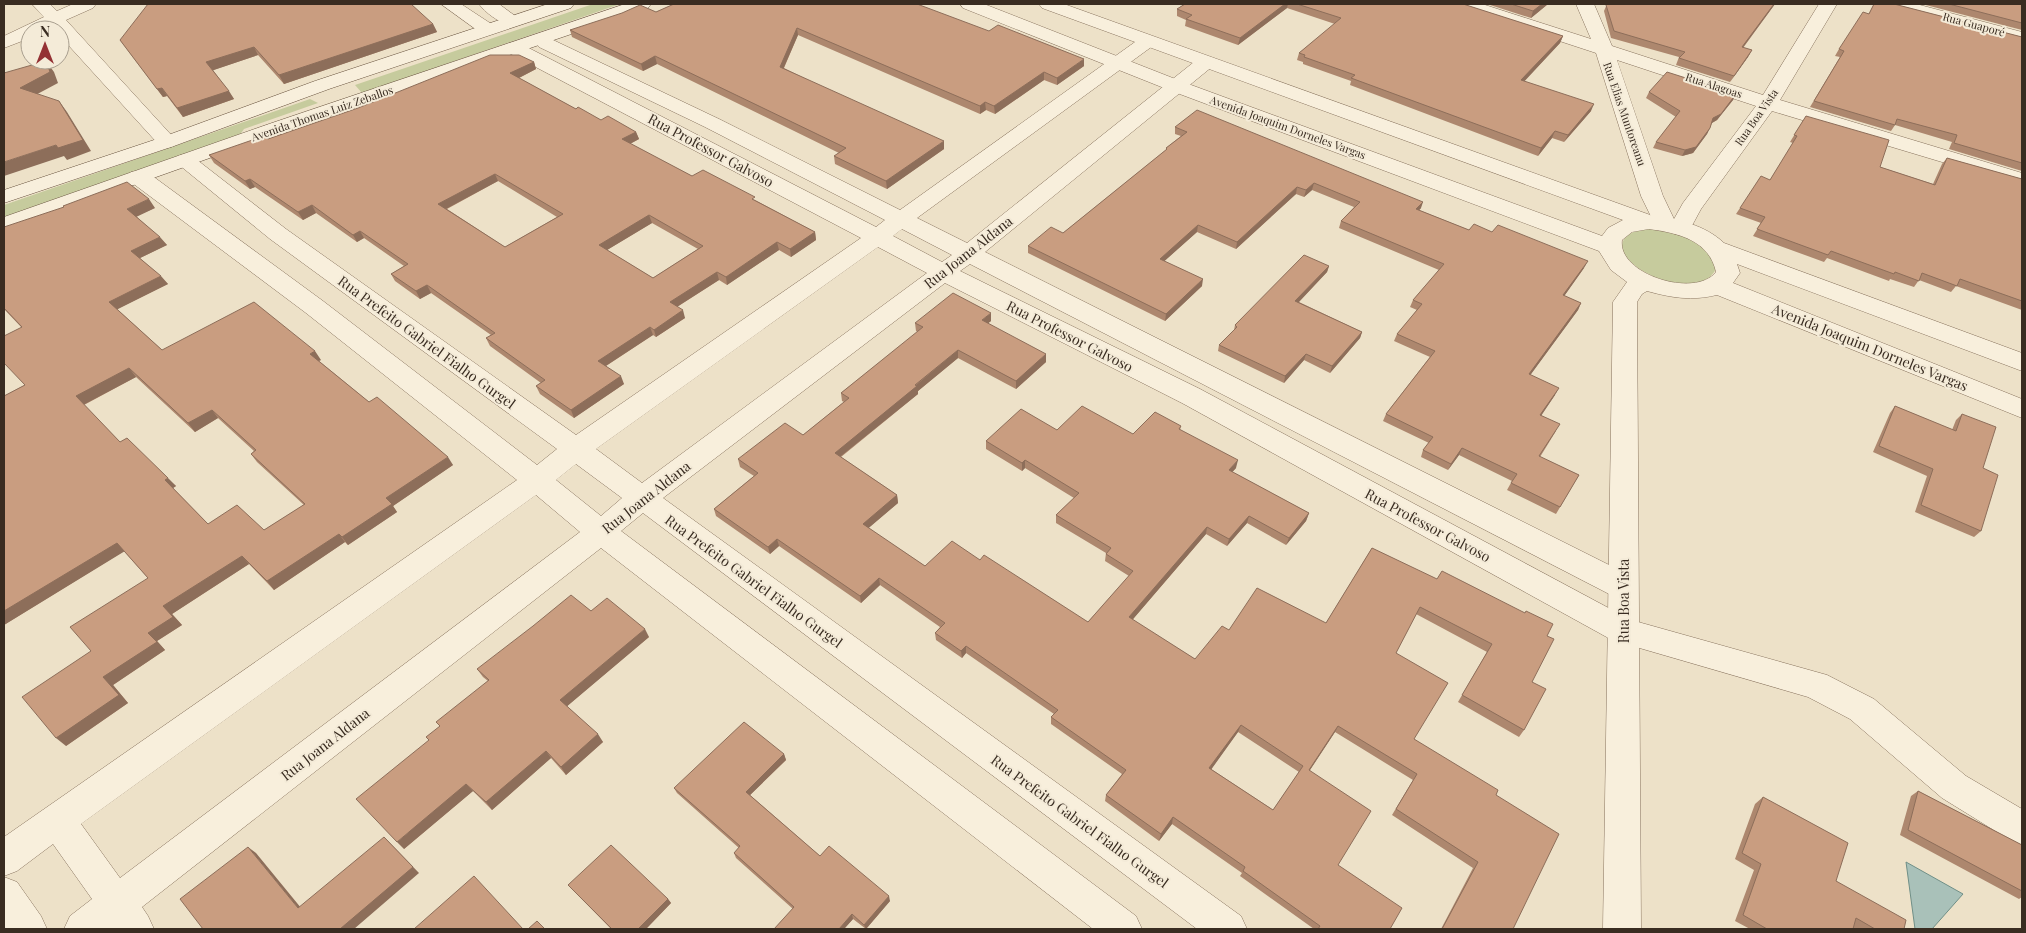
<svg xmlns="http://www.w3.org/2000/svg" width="2026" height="933" font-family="'Playfair Display',serif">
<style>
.green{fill:#c6cb9d}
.water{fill:#a9c1b9;stroke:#708f87}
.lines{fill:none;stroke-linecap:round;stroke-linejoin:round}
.minor-casing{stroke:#88735e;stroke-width:1}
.tertiary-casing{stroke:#88735e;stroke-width:1}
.secondary-casing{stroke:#6a5541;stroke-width:1}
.minor{fill:#f8efdc;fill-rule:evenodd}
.tertiary{fill:#f8efdc;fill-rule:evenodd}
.secondary{fill:#f8efdc;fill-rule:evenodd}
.wall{fill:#ad876e;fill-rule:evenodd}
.shaded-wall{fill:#8d6e5a}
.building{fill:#c99d80;stroke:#8d6e5a;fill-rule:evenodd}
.labels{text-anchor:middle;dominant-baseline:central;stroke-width:4;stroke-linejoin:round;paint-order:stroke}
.far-street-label{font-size:11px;fill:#392c21;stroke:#f4ebd8}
.street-label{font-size:14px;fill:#392c21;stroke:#f4ebd8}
</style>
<rect width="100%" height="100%" fill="#ede1c8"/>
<!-- green -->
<path class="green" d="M593 4H620L362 93 355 85Z
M310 99 318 103 244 129 239 136 4 217V205Z
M1642 229H1653L1678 233 1707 249 1716 269C1693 314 1576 247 1642 229Z"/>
<!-- water -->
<path class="water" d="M1906 862 1963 894 1932 929H1915Z"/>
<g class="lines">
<!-- minor casing -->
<g class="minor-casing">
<path id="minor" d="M32 4H50L57 11 73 4H96L93 8 66 20 174 138 177 142 174 146 167 148 160 146 60 36V30H55L52 27 46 30H30V38L4 48V36L44 17Z
M1456 4H1482L1591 39 1576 4H1594L1612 46 1763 95 1819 4H1837L1780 100 2022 173V186L1772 111 1701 209 1688 233 1680 235 1672 233 1670 230 1665 231 1657 229 1641 196 1596 53 1459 8ZM1617 60 1756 106 1683 203 1674 219 1663 196Z
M1888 4H1916L2022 32V42L1891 8Z
M1148 36 1154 37 1157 41 1154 45 917 218 967 243 1199 58 1206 56 1213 58 1215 62 1213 66 985 252 1633 577 1637 586 1633 595 1622 598 1611 595 970 264 960 271 1200 389 1631 620 1827 675 1874 699 1966 776 2022 809V845L2010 840 1942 798 1850 719 1808 697 1612 640 1182 403 945 283 663 498 1241 916 1247 929H1197L643 513 621 531 1136 916 1142 929H1093L601 548 142 907 148 916 154 929H64L70 916 92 899 53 844 17 871 4 876V837L517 480 306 313 131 182 128 177 131 172 139 171 147 172 323 301 537 465 557 449 270 239 178 164 175 160 178 156 185 154 192 156 286 229 576 435 861 238 507 52 505 48 507 44 514 42 521 44 876 227 885 220 705 127 539 47 536 43 539 39 545 37 551 39 719 119 900 210 1142 37ZM902 229 952 255 942 262 893 236ZM878 247 927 273 642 483 596 449ZM576 464 622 498 601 516 556 480ZM536 495 580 532 120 878 81 824Z
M4 877 17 882 41 916 47 929H6L4 926Z"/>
</g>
<!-- tertiary casing -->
<g class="tertiary-casing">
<path id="tertiary" d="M441 4H461L493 25 496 29 493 33 487 34 481 33Z
M479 4H499L522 21 519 25C506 28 487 15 479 4Z
M960 4H984L1183 82 1602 236 1608 228 1623 220 1042 8 1039 4H1064L1653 216C1678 219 1705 225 1724 243L2022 353V371L1737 264 1740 273 1733 283 2022 399V418L1717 295C1692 301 1672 298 1647 291L1642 294 1637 302 1641 929H1603L1613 302 1627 282 1611 270 1599 251 1169 90 963 8ZM1649 229C1678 233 1709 240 1716 272 1695 299 1617 274 1622 240L1632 232Z"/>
</g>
<!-- secondary casing -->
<g class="secondary-casing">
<path id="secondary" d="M548 4H574L571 8 329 89 174 146 4 203V190L160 138 315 81Z
M625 4H651L648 8 283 132 4 231V217L269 124Z"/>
</g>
<!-- minor -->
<use href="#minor" class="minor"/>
<!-- tertiary -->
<use href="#tertiary" class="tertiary"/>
<!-- secondary -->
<use href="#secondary" class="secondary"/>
</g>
<!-- wall -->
<path class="wall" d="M674 4 1084 66 1057 85 1044 80 995 114 986 110 980 114 798 35 784 68 944 149 887 189 835 164 834 156 839 153 657 64 643 71 572 37 570 30 656 12Z
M1185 4H1463L1563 36 1560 43 1524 81 1591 111 1564 142 1552 138 1538 156 1350 85 1351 81 1303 64V62L1297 60 1299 53 1335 24 1287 8 1238 45 1185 26 1186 20 1177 16V9Z
M1487 4H1548L1531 18Z
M1607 4H1775L1743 48 1752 50 1748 57 1730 82 1676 65 1679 57 1611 38 1604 11Z
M1874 4H1894L2022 37V171L1949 149 1952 142 1895 125 1891 131 1810 107 1840 57 1835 56 1839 49 1869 13Z
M1922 4H2022V30Z
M433 24 437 32 284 84 258 55 213 70 234 99 183 117 167 96 163 97 120 40Z
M534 62 536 69 519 78 576 109 601 120 636 132 639 139 630 144 692 176 755 200 815 232 816 240 791 257 779 250 727 285 719 280 677 307 685 318 656 337 653 335 606 366 624 384 574 418 540 394 536 386 541 383 490 346 486 338 491 335 431 293 420 299 395 281 391 274 404 266 364 238 357 242 316 213 303 220 255 187 250 189 214 163 209 155ZM498 181 557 217 505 247 447 209ZM652 223 698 249 653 278 607 250Z
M1649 92 1736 94 1733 100 1717 120 1712 123 1707 134 1693 153 1682 156 1653 148 1656 142 1676 117 1646 98Z
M1806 116 1880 167 1933 184 1942 164 1947 158 2022 179V310L1956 286 1951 292 1919 280 1914 287 1890 279 1889 281 1827 258 1824 262 1753 236 1761 223 1736 214 1740 208 1770 180 1793 143 1790 142Z
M1175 127 1421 208 1419 210 1469 230 1584 268 1564 296 1581 303 1578 310 1530 375 1555 395 1541 415 1556 431 1540 457 1579 475 1556 514 1507 490 1512 481 1459 455 1448 470 1421 457 1423 450 1429 443 1383 421 1386 414 1430 357 1394 341 1397 334 1417 310 1410 307 1413 300 1439 270 1339 228 1341 221 1354 207 1312 190 1304 197 1296 194 1236 249 1197 232 1164 261 1202 286 1165 321 1028 253V246L1063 233 1166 150V148L1181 136 1175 134Z
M155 208 136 216 167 245 140 258 168 284 117 309 162 350 321 360 319 361 369 402 453 465 393 506 397 512 348 545 345 542 274 590 249 564 172 614 182 625 157 641 165 650 113 685 128 703 66 746 91 651 148 578 124 551 4 625V396L25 385 21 327 4 309V227ZM136 377 195 432 218 418 254 451 251 454 257 462 304 505 264 530 208 524 173 488 176 486 120 442 84 405Z
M1329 266 1327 272 1299 302 1362 332 1360 338 1330 373 1304 360 1284 383 1218 351 1219 345 1234 330 1235 325Z
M991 321 988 323 1046 362 1016 389 958 358 918 391V394L841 457 897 495 898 503 868 528 925 566 980 560 1088 622 1129 576 1105 561 1106 553 1056 523V515L1074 498 1025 468 1022 471 986 449V441L1057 430 1133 434 1181 426 1180 430 1236 468 1232 472 1309 513 1306 521 1286 545 1247 523 1227 546 1206 534 1132 620 1195 659 1229 630 1326 623 1372 548 1547 636 1532 682 1524 730 1519 737 1458 702 1487 652 1416 614 1396 653 1414 739 1496 795 1513 929H1441L1473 868 1392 815 1413 780 1335 732 1310 770 1338 866 1390 929H1314L1240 876 1242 873 1172 824 1159 841 1105 801 1106 795 1122 774 1051 724V717L1054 714 966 653 962 658 936 640 935 633 940 627 880 585 861 603 779 546 770 554 716 516 714 509 754 476 740 467 738 459 803 435 844 402 842 401 841 393 918 332 916 331 915 323ZM1238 732 1299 772 1273 810 1211 769Z
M1895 406 1952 430 1956 420 1962 414 1983 468 1981 531 1974 537 1915 512 1927 476 1873 452 1890 413Z
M591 611 649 637 567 706 603 742 566 775 551 758 492 810 473 791 404 849 429 740 440 726 488 681 483 677 477 669Z
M784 754 786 760 750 795 820 856 890 901 866 929 853 919 844 929H774L793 909 736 858 734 853 739 848 677 793 674 788Z
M1918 791 2022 845V897L2019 899 1900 835 1911 796Z
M1763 797 1836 881 1904 929H1856L1854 928 1853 929H1750L1735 921 1754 870 1735 859 1755 804Z
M568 885 668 899 671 903 646 929H611Z"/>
<!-- shaded-wall -->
<path class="shaded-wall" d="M1285 4H1288L1287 8 1238 45 1240 38Z
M1542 4H1548L1531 18 1533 11Z
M1774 4H1775L1738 54 1742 47Z
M433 24 437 32 284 84 279 75Z
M797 28 798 35 781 74 780 67Z
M1563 36 1560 43 1519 87 1521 80Z
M254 47 258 55 211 71 206 62Z
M1752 50 1748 57 1730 82 1734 76Z
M655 56 657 64 643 71 641 64Z
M1084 59V66L1057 85V78Z
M46 61 54 72 58 83 28 99 20 88Z
M534 62 536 69 513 81 510 73Z
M1044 72V80L995 114 994 106Z
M162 88 167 96 163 97 157 89Z
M229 91 234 99 183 117 177 108Z
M1736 94 1733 100 1717 120 1710 124 1713 118Z
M59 101 67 112 91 151 67 160 64 156 4 176V162L56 145Z
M985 102 986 110 980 114V106Z
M1594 104 1591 111 1564 142 1568 135Z
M1710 128 1707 134 1693 153 1682 156 1685 150Z
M1555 131 1552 138 1538 156 1541 148Z
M636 132 639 139 624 147 622 139Z
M944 141V149L887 189 886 181Z
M495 174 498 181 442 211 438 204Z
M250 179 255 187 250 189 245 181Z
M1314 183 1312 190 1304 197 1306 190Z
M1297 187 1296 194 1236 249 1237 242Z
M149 199 155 208 134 218 127 209Z
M1423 202 1421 208 1414 216 1416 209Z
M312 205 316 213 303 220 298 212Z
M649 215 652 223 602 253 599 245Z
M1198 225 1197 232 1159 266 1160 259Z
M360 231 364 238 357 242 353 235Z
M815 232 816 240 791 257 790 249Z
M160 237 167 245 138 259 131 251Z
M777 242 779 250 727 285 726 277Z
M1588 261 1584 268 1560 302 1563 295Z
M1329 266 1327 272 1294 307 1295 301Z
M717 272 719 280 672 310 670 302Z
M161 276 168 284 116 310 109 302Z
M1203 279 1202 286 1165 321 1166 314Z
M427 285 431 293 420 299 416 291Z
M1581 303 1578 310 1526 381 1529 374Z
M683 310 685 318 656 337 654 330Z
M991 313V321L982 328V320Z
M650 327 653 335 601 369 598 361Z
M1362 332 1360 338 1330 373 1332 366Z
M958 350V358L918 391V394L836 460 835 453Z
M315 351 321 360 316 362 310 354Z
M1046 354V362L1016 389V381Z
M1306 354 1304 360 1284 383 1285 376Z
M129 368 136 377 83 405 76 396Z
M621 376 624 384 574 418 571 410Z
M1559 388 1555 395 1537 422 1540 415Z
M212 410 218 418 195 432 188 423Z
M1462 448 1459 455 1448 470 1451 464Z
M448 457 453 465 393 506 397 512 348 545 342 537 386 498Z
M1025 460V468L1022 471V463Z
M1238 460 1236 468 1227 478 1229 470Z
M168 478 176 486 173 488 165 480Z
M897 495 898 503 864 532 863 524Z
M1309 513 1306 521 1286 545 1289 538Z
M1249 516 1247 523 1227 546 1229 539Z
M1207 527 1206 534 1128 625 1129 617Z
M339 534 345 542 274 590 267 581Z
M777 539 779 546 770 554 768 547Z
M117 543 125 551 4 625V611Z
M242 556 249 564 172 614 182 625 157 641 165 650 113 685 128 703 66 746 56 738 103 677 163 606Z
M879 578 880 585 861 603 860 596Z
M645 629 649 637 565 708 560 700Z
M966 646V653L962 658 961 651Z
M1241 725 1238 732 1208 774 1209 768Z
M1338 726 1335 732 1306 776 1309 770Z
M598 734 603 742 566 775 561 767Z
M546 751 551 758 492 810 486 802Z
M784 754 786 760 748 797 746 792Z
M466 784 473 791 404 849 397 842Z
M1173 817 1172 824 1159 841 1161 834Z
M384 837 419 873 354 929H340Z
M248 847 256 853 306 914 298 908Z
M889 896 890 901 866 929 864 925Z
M668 899 671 903 646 929H638Z
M852 914 853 919 844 929H839Z"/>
<!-- building -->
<path class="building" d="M148 4H411L433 24 279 75 254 47 206 62 229 91 177 108 162 88 157 89 120 40Z
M674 4H917L989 31 998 25 1084 59 1057 78 1044 72 994 106 985 102 980 106 797 28 780 67 944 141 886 181 834 156 846 148 655 56 641 64 570 30 622 13 640 5 656 12Z
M1185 4H1285L1240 38 1186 19 1192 15 1177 9Z
M1297 4H1463L1563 36 1521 80 1594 104 1568 135 1555 131 1541 148 1351 78 1355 75 1304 57 1305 55 1299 53 1341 18Z
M1511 4H1542L1533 11Z
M1607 4H1774L1742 47 1752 50 1734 76 1679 58 1685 52 1614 31 1606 5Z
M1874 4H1894L2022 37V163L1954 143 1957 135 1897 119 1895 125 1814 101 1844 51 1839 49 1863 12 1869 14Z
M1949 4H2022V23Z
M490 55H519L534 62 510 73 576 109 578 107 601 120 608 116 636 132 622 139 692 176 703 170 755 197 752 199 815 232 790 249 777 242 726 277 717 272 670 302 683 310 654 330 650 327 598 361 621 376 571 410 536 386 545 380 486 338 495 333 427 285 416 291 391 274 408 264 360 231 353 235 312 205 298 212 250 179 245 181 209 155 264 136 268 139 358 108ZM495 174 563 214 505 247 438 204ZM649 215 703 246 653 278 599 245Z
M46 61 50 72 20 88 59 101 83 140 58 148 56 145 4 162V73Z
M1667 72 1736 94 1721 114 1713 118 1710 128 1696 147 1685 150 1656 142 1680 111 1649 92Z
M1197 110 1423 202 1416 209 1469 230 1474 224 1492 232 1498 225 1588 261 1563 295 1581 303 1529 374 1559 388 1540 415 1560 424 1539 456 1579 475 1560 507 1511 483 1517 474 1462 448 1451 464 1423 450 1433 437 1386 414 1435 351 1397 334 1422 304 1413 300 1444 264 1341 221 1360 202 1314 183 1306 190 1297 187 1237 242 1198 225 1160 259 1203 279 1166 314 1028 246 1051 227 1063 233 1167 149 1166 148 1187 132 1175 127Z
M1806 116 1889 140 1880 167 1935 185 1947 158 2022 179V301L1960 279 1957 286 1922 273 1919 281 1895 272 1894 274 1831 251 1828 255 1757 229 1765 217 1740 208 1761 176 1770 180 1797 136 1794 135Z
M127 182 149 199 127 209 160 237 131 251 161 276 109 302 162 350 254 302 315 351 310 354 369 402 377 397 448 457 386 498 392 504 342 537 339 534 267 581 242 556 163 606 173 617 148 633 157 642 103 677 119 695 56 738 22 697 91 651 70 627 148 578 117 543 4 611V396L25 385 4 363V336L22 327 4 308V227L64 207 63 206ZM129 368 188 423 212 410 256 450 251 454 305 504 264 530 237 505 208 524 165 480 168 478 127 438 120 442 76 396Z
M1304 255 1329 266 1295 301 1362 332 1332 366 1306 354 1285 376 1219 345 1237 327 1235 325Z
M953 293 991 313 982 320 1046 354 1016 381 958 350 915 385 917 386 835 453 897 495 863 524 925 566 952 541 980 560 984 555 1088 622 1133 571 1106 554 1111 548 1056 515 1079 493 1025 460 1022 463 986 441 1021 409 1057 430 1082 406 1133 434 1155 412 1181 426 1179 429 1238 460 1229 470 1309 513 1289 538 1249 516 1229 539 1207 527 1129 617 1195 659 1222 626 1229 630 1257 588 1326 623 1372 548 1437 579 1442 571 1525 613 1526 611 1553 624 1547 636 1554 639 1532 682 1546 689 1524 730 1462 695 1492 644 1420 607 1396 653 1448 683 1414 739 1498 790 1496 795 1559 834 1513 929H1442L1478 862 1396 809 1417 774 1338 726 1309 770 1371 811 1338 865 1402 908 1390 929H1318L1320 926 1243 871 1245 867 1173 817 1161 834 1106 795 1126 770 1051 717 1058 710 966 646 961 651 935 633 945 623 879 578 860 596 777 539 768 547 714 509 758 473 738 459 785 423 803 435 849 398 841 393 923 327 915 323ZM1241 725 1303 766 1273 810 1209 768Z
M1895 406 1956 431 1962 414 1996 427 1983 468 1998 475 1981 531 1921 505 1933 469 1879 446Z
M571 595 591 611 607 598 645 629 560 700 598 734 561 767 546 751 486 802 466 784 397 842 356 799 429 740 426 737 440 726 436 722 489 680 477 669 533 626Z
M744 722 784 754 746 792 820 856 829 846 889 896 864 925 852 914 839 929H774L794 907 734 853 740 846 674 788Z
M1918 791 2022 845V891L1908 830Z
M1763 797 1848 843 1836 881 1906 920 1904 929H1875L1856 918 1853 929H1767L1743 915 1761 864 1742 853Z
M384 837 413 867 340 929H203L180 899 248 847 298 908Z
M611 845 668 899 638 929H612L568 885Z
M474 876 523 929H414Z
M537 921 545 929H528Z"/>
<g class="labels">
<!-- far-street labels -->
<g class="far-street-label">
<text transform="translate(1974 24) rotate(15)">Rua Guaporé</text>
<text transform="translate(1714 85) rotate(18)">Rua Alagoas</text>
<text transform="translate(322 113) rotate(-19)">Avenida Thomas Luiz Zeballos</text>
<text transform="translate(1625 114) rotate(71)">Rua Elias Muntoreanu</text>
<text transform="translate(1756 117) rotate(-55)">Rua Boa Vista</text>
<text transform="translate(1288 127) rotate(20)">Avenida Joaquim Dorneles Vargas</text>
</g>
<!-- street labels -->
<g class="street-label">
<text transform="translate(711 150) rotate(28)">Rua Professor Galvoso</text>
<text transform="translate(968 252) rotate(-38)">Rua Joana Aldana</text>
<text transform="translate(1070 336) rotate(27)">Rua Professor Galvoso</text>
<text transform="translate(427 342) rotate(36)">Rua Prefeito Gabriel Fialho Gurgel</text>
<text transform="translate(1870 347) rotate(22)">Avenida Joaquim Dorneles Vargas</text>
<text transform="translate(646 497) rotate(-38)">Rua Joana Aldana</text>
<text transform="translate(1428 525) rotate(28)">Rua Professor Galvoso</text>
<text transform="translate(754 581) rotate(36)">Rua Prefeito Gabriel Fialho Gurgel</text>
<text transform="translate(1623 601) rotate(-90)">Rua Boa Vista</text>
<text transform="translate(325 744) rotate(-38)">Rua Joana Aldana</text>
<text transform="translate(1080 821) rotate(36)">Rua Prefeito Gabriel Fialho Gurgel</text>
</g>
</g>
<!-- border -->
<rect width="2026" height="933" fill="none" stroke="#392c21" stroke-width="10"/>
<!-- north arrow -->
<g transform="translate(45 45)"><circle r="24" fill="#f4ebd8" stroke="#a99f8f"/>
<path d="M0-4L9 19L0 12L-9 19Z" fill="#943134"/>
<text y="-8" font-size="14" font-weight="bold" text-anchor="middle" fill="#392c21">N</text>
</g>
</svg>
